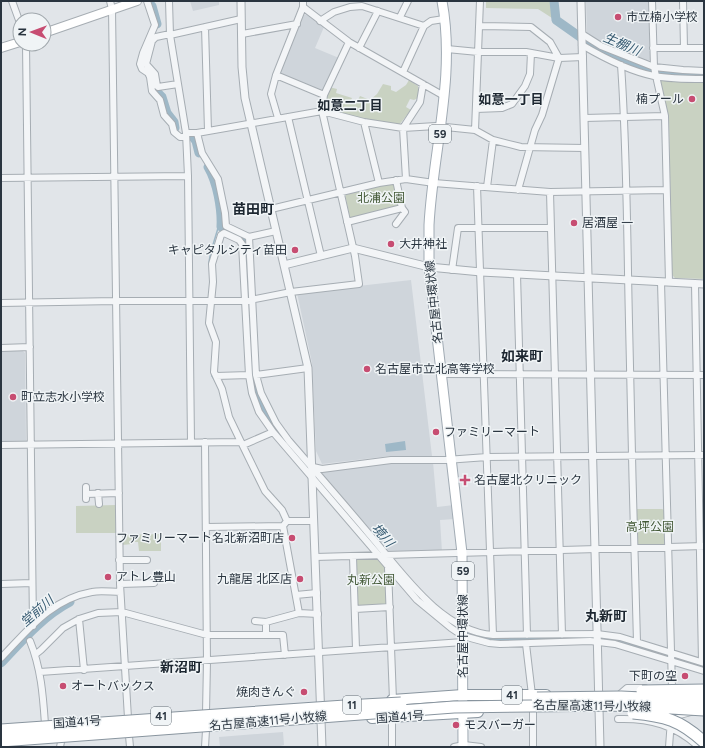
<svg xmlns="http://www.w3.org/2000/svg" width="705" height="748" font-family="Figtree,'Noto Sans JP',sans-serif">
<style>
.built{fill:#cfd5db}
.green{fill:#c9d2c2}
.water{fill:#9eb8c7}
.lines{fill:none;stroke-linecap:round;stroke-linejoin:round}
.stream{stroke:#9eb8c7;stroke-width:1.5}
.river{stroke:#9eb8c7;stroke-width:9}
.minor-casing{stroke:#a6adb3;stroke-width:8}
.tertiary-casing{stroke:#a6adb3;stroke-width:9}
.secondary-casing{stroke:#a6adb3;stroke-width:10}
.primary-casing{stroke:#a1abb4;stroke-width:11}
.trunk-casing{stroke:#89959f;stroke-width:12}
.minor{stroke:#f3f5f7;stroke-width:6}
.tertiary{stroke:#f3f5f7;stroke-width:7}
.secondary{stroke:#fff;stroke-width:8}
.primary{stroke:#fff;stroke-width:9}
.trunk{stroke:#fff;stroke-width:10}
.motorway-bridge-casing{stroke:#89959f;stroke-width:13;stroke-linecap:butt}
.motorway-bridge{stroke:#fff;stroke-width:11}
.poi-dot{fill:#c74d72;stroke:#f0f4f6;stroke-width:1.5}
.labels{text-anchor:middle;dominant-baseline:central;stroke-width:3;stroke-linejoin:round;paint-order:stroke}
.shield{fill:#f0f4f6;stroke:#656e77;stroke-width:1}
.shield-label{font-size:11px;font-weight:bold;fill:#2a3540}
.poi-label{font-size:12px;fill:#2a3540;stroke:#f0f4f6;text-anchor:start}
.park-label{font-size:12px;fill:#445a38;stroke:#f0f4f6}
.street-label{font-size:12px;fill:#2a3540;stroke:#f0f4f6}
.water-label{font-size:13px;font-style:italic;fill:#365a71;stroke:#f0f4f6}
.neighbourhood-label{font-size:13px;font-weight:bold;fill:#1c2630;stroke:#f0f4f6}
.quarter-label{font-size:14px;font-weight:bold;fill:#1c2630;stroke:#f0f4f6}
</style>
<rect width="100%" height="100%" fill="#e1e5e9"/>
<!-- built -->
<path class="built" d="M190 1H219V5L193 11Z
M586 1H649L650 60 647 62 600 43 587 34Z
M307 14 324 27 315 48 339 58 323 92 281 75 280 73 304 15Z
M411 280 432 456H390L322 464 316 451 312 363 297 293Z
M22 350 25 353 26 441 23 442 1 443V351Z
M391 462H433L437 507 454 505 455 519 440 520 442 552 388 553 322 475 323 471Z
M283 732 284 745 277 747H220L219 737Z"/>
<!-- green -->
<path class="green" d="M486 1H552V18L538 9 486 8Z
M660 79 704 80V279L675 278 672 275 669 118Z
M409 80 418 86V98L414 100 410 99 406 107 411 110 399 125 362 118 325 109 326 94 329 87 337 89 336 93 352 98 351 100 357 102 360 96 370 100 377 94 383 84 391 86V90L396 92 406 85Z
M394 182 400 206 352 219 350 218 345 194Z
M116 505V533H76V506Z
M637 509H662L664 510 665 543 663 546H639L636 544V511Z
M161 534V551H139L138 542H132V544L122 545V535Z
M376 555 388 568 389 606 355 608 354 557Z"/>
<!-- water -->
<path class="water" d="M405 441 406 450 386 452 385 444Z"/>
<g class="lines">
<!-- stream -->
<path class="stream" d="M209 264C209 255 215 239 218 228L221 227
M212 373V376L216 382"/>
<!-- river -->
<path class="river" d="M554 1 556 20 600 51 628 63 651 71 666 74H704
M152 6 157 24
M152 76 155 90 162 97 167 113 174 122 175 128
M193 137 196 141 199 153
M208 167C217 182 222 209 221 227L245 239 252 371 256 393 262 408 274 426 341 507
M440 616C455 628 472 635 491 640L591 637 619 641 704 667
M1 663C21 642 43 616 70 602"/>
<!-- minor casing -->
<g class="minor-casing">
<path id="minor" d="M12 1 20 23
M110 1 112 9 120 584 128 718
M147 1 155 25 143 53 140 64 142 69 148 73 150 77 152 91 160 100 164 115 172 124 174 132 180 137H186
M169 1 170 35 186 133H197L202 153 218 179 225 213 226 226 249 237 256 375 261 393 276 423 289 441C316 472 343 503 369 534 401 571 440 631 493 635L597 634 620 637 704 663
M652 1 654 67 665 116 669 282
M683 1 684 48
M303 7 349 42 444 96
M400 17 408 1
M320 21 334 12 350 7 362 6 424 26
M479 26 531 27 550 42 559 58 542 115 535 130 518 190
M205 27 208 131
M170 34 156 37 152 41 146 64 155 74 157 86 158 87 178 84
M242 34 297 24
M582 34 601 46 654 67 683 70 704 71
M170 35 241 19
M26 44 33 626
M582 45C604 58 629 71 654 76 670 79 688 79 704 79
M359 48 378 11
M653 48H704
M447 49 478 52H526L559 58 583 57
M621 65C627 150 627 236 629 322 631 429 634 535 637 642
M403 72 424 26 431 21 444 19
M276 75 324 95
M476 109 502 108 512 104 525 86 530 74 531 53
M288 117 321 256
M278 118 271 94 276 75 303 7V1
M584 118 665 116
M364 122 379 183
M475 130 480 1
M186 133 188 176 191 442
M197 133 322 111 364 122 403 128 436 126 475 130 493 140 521 147 585 148
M1 178 188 176
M406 179 403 128 420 102 423 84
M477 186 493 635
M487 187 493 140
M550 192 562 635
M271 209 379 183 406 179 434 183 550 192 666 190
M347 222 402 208 396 180
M396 224 405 212 402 208
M249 237 276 231
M452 270 458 228H551
M517 274 527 635
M661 282 672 688
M695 284 702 662
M1 303 116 301H245L291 292 359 284 355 256 322 111 324 95 349 42
M1 348 30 347
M443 374 704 375
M256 375 308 368
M216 376 249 375
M205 442 207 661 206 713
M1 445 241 442
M243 445 273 432
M313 467 322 469 391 460H446L487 457 704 455
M86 487V499
M98 493 99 504
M86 494 119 493
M287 521H314
M206 527 283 526
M315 557 704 546
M353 557 356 649
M119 560H147
M388 568 393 700
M1 584 32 583
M120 584 154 583
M296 595 317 593
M355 609 390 607
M299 613 318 614
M79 619 84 670
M255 621 266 622
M266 635V622L299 613 283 526 287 521 282 510 265 491 241 442 229 417 222 389 214 372 216 342 209 323 213 282 212 264 221 235 224 233 239 240 242 244 249 375 252 393 259 412 273 432 417 600 451 628 463 636 489 643 500 644 590 641 615 644 704 671
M30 641C41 668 43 695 45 724
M526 644 532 695
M36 654 41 650 63 628 79 619 98 613 122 612 207 635H283L285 655
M1 658C28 630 51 599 92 592 101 590 111 592 120 592
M40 672 463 642
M619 695 627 688H645
M618 719C650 718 675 725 699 747
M129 736 130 747
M60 747 61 742
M205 747 206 730
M392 747V717
M454 747 464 745 481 747
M533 747V711
M669 747 671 720 676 716 691 712"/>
</g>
<!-- tertiary casing -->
<g class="tertiary-casing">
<path id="tertiary" d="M241 1 242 67 245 98 308 368 322 747
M581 1 600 747
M284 265 353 248 429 267 481 272 704 284"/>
</g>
<!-- secondary casing -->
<g class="secondary-casing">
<path id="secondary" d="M44 33 137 1
M1 48 20 42"/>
</g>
<!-- primary casing -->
<g class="primary-casing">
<path id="primary" d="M442 1C456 76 433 150 429 225 429 239 429 253 429 267L462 553 463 747"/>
</g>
<!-- trunk casing -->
<g class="trunk-casing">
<path id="trunk" d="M392 700 463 695H546
M372 718 478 712"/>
</g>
<!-- minor -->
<use href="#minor" class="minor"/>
<!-- tertiary -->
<use href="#tertiary" class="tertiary"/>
<!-- secondary -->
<use href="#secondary" class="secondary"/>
<!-- primary -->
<use href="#primary" class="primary"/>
<!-- trunk -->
<use href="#trunk" class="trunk"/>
<!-- motorway-bridge casing -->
<g class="motorway-bridge-casing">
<path id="motorway-bridge" d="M642 691 704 690
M537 698 621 697 704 701
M633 713C665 716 680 720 704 742
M1 730 345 706 401 703
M1 741 454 707 621 705 704 710"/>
</g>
<!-- motorway-bridge -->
<use href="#motorway-bridge" class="motorway-bridge"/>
</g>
<!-- markers -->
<g class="poi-dot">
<circle cx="618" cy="17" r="4"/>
<circle cx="692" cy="99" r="4"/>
<circle cx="574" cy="223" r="4"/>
<circle cx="391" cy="244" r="4"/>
<circle cx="295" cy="250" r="4"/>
<circle cx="367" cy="369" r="4"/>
<circle cx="13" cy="397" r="4"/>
<circle cx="436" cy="432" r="4"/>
<path d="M463 474h4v4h4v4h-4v4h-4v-4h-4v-4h4z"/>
<circle cx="292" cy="538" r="4"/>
<circle cx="108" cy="577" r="4"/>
<circle cx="300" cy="579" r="4"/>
<circle cx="685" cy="676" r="4"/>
<circle cx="63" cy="686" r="4"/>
<circle cx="304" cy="692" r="4"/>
<circle cx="456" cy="725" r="4"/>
</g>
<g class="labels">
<!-- shield labels -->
<g class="shield">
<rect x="429" y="125" width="22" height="18" rx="3"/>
<rect x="452" y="562" width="22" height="18" rx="3"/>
<rect x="502" y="686" width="20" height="18" rx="3"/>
<rect x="343" y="696" width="18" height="18" rx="3"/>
<rect x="151" y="707" width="20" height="18" rx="3"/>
</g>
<g class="shield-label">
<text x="440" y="134">59</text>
<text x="463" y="571">59</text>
<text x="512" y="695">41</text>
<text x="352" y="705">11</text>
<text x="161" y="716">41</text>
</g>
<!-- poi labels -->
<g class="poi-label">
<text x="626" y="17">市立楠小学校</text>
<text x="684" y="99" text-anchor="end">楠プール</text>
<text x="582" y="223">居酒屋 一</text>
<text x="399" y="244">大井神社</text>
<text x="287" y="250" text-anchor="end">キャピタルシティ苗田</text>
<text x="375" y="369">名古屋市立北高等学校</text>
<text x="21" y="397">町立志水小学校</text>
<text x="444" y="432">ファミリーマート</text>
<text x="474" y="480">名古屋北クリニック</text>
<text x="284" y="538" text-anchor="end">ファミリーマート名北新沼町店</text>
<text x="116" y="577">アトレ豊山</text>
<text x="292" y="579" text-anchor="end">九龍居 北区店</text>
<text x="677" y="676" text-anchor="end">下町の空</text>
<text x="71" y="686">オートバックス</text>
<text x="296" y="692" text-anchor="end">焼肉きんぐ</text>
<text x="464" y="725">モスバーガー</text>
</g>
<!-- park labels -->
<g class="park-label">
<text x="381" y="198">北浦公園</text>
<text x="650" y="527">高坪公園</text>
<text x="371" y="580">丸新公園</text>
</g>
<!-- street labels -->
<g class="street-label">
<text transform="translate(434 302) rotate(-96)">名古屋中環状線</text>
<text transform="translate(463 636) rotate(-90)">名古屋中環状線</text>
<text transform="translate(592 706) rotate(1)">名古屋高速11号小牧線</text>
<text transform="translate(400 717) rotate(-4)">国道41号</text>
<text transform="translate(268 721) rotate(-5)">名古屋高速11号小牧線</text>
<text transform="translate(77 722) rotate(-4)">国道41号</text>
</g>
<!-- water labels -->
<g class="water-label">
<text transform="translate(622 44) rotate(23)">生棚川</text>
<text transform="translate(383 535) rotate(49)">境川</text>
<text transform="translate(37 611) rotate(-41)">堂前川</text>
</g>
<!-- neighbourhood labels -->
<g class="neighbourhood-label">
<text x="511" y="99">如意一丁目</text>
<text x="350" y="105">如意二丁目</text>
</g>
<!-- quarter labels -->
<g class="quarter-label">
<text x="253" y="209">苗田町</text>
<text x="522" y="356">如来町</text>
<text x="606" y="616">丸新町</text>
<text x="181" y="667">新沼町</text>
</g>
</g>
<!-- border -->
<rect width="705" height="748" fill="none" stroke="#2a3540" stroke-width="4"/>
<!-- north arrow -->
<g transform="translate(32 32) rotate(271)"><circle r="19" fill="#f0f4f6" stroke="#a1a8ad"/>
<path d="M0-3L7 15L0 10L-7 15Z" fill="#c74d72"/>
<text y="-6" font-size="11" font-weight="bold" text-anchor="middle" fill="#2a3540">N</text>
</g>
</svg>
